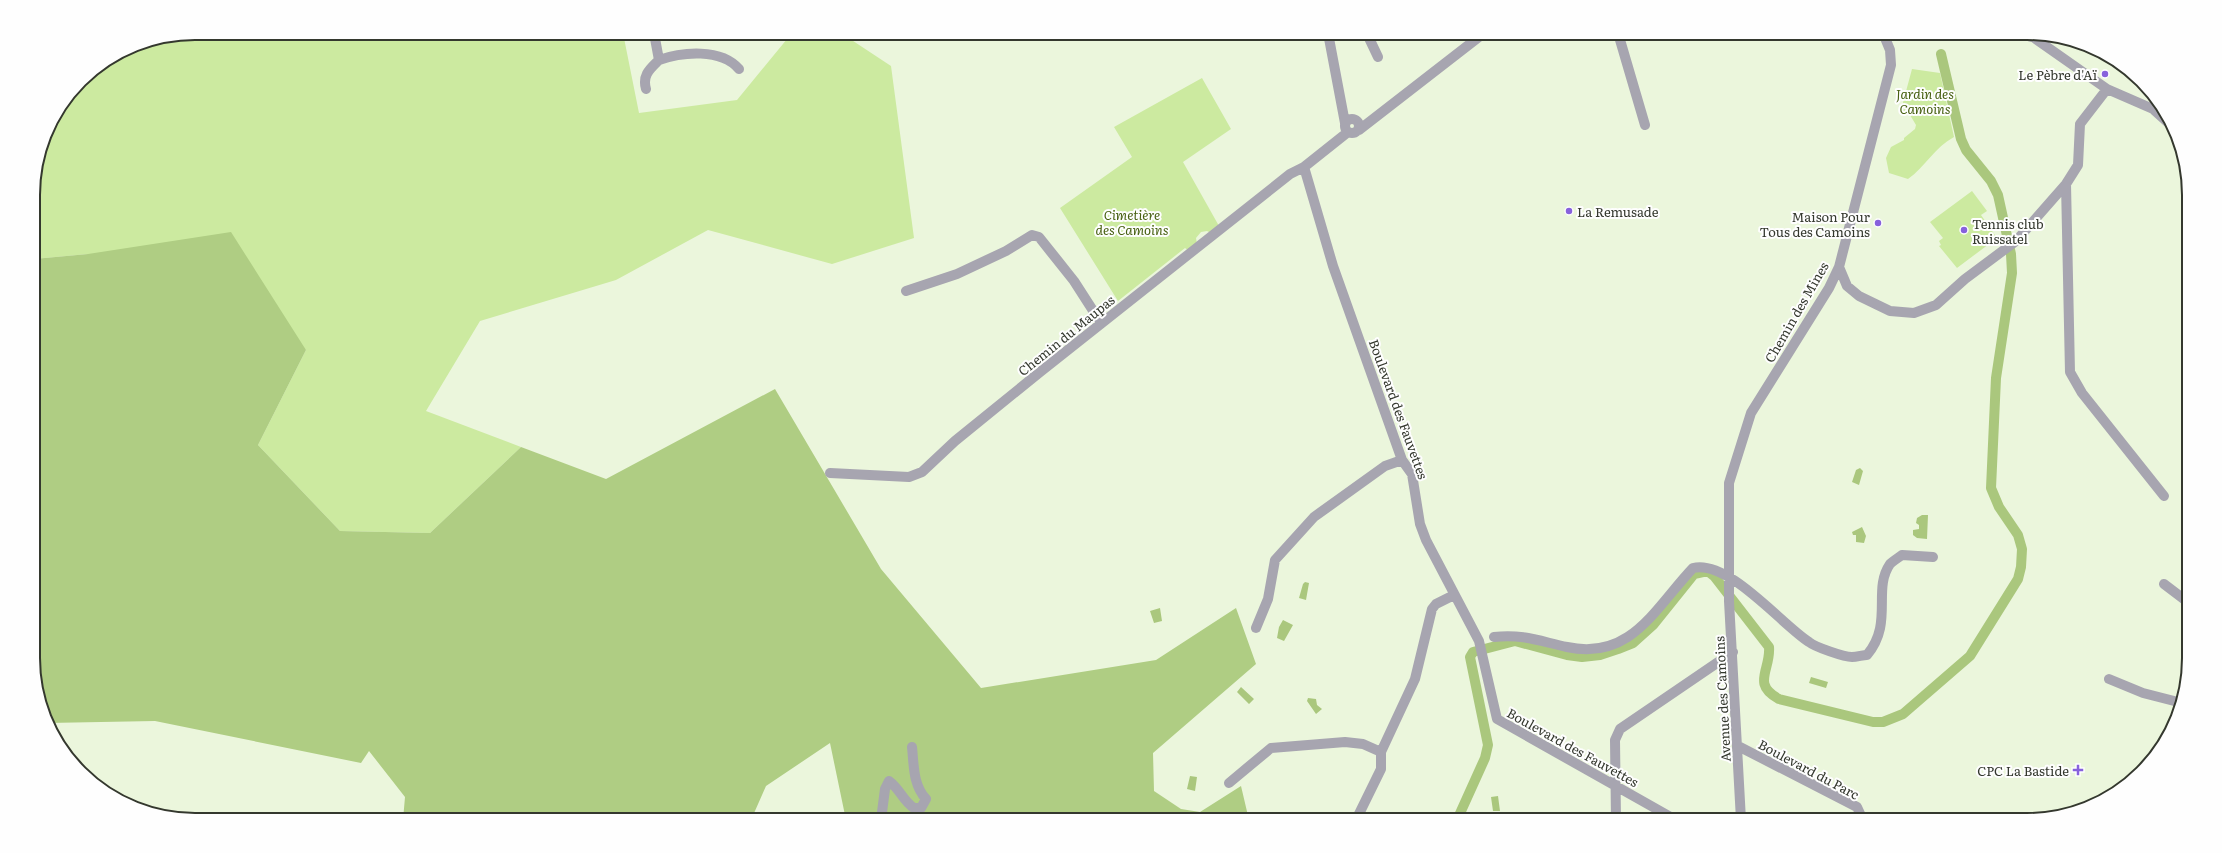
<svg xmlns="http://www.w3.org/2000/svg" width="2222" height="853" font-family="Literata,serif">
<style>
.green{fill:#cceaa0}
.forest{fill:#afcd83}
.water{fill:#aac77d}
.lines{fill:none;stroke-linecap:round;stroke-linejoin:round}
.canal{stroke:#aac77d;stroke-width:10}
.minor{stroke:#a7a5b0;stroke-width:10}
.poi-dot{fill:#8761dc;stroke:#fefefe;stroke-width:1.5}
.labels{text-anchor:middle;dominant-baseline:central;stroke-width:4;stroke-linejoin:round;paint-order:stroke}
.poi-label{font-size:13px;fill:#34382e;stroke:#fefefe;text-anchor:end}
.park-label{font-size:13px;font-style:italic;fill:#465f0f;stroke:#fefefe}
.street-label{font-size:13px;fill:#34382e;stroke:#fefefe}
.rim{fill:none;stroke:#34382e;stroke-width:2}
</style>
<rect width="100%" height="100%" fill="#ebf6dc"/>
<!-- green -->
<path class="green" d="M195 33H623L639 113 737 100 792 33H841L891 66 914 238 832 264 708 230 616 280 480 321 426 411 521 447 430 533 340 531 258 445 306 350 88 254 34 259 33 184 50 123 88 73 133 45Z
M1912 69 1940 73 1954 137C1935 147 1925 167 1908 179L1889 173 1886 158 1891 147 1904 140V138L1915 129 1916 125 1910 115 1901 110Z
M1202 78 1231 129 1183 162 1219 226 1211 233 1207 231 1201 232 1196 238 1197 244 1189 251 1185 248 1118 301 1060 208 1132 157 1114 127Z
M1972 191 1987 211 1981 215 1997 238 1957 268 1939 246 1941 245 1939 241 1943 238 1930 222Z"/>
<!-- forest -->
<path class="forest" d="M231 232 306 350 258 445 340 531 430 533 521 447 606 479 775 389 881 569 981 688 1156 660 1236 608 1256 664 1153 753 1154 791 1181 809 1200 812 1241 786 1249 820H846L830 743 766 786 751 820H403L405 797 369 751 361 763 155 721 47 723 36 690 34 259 88 254Z"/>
<!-- water -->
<path class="water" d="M1860 468 1863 471 1859 485 1852 482 1856 470Z
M1922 515H1928L1927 539 1917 538 1913 535V530L1919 529V525L1916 523 1917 518Z
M1862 527 1866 536 1864 543 1856 542V535H1853L1852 532Z
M1305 582 1309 583 1306 600 1299 598 1303 584Z
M1160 608 1162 621 1154 623 1150 611Z
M1283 620 1293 625 1284 641 1277 638 1279 627Z
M1811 677 1828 682 1826 688 1809 683Z
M1241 687 1254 699 1249 704 1237 692Z
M1308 698 1316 699 1317 705 1322 709 1316 714 1307 701Z
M1190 776 1197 777 1195 791 1187 789Z
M1498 796 1500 811H1493L1491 797Z"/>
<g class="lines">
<!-- canal -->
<path class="canal" d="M1457 820 1485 758 1488 745 1470 657 1473 652 1515 641 1567 655 1582 657 1600 655 1618 649 1633 643 1653 625 1694 574 1703 572H1709L1714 576 1769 647C1771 670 1751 684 1779 699L1873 722H1883L1903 714 1970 656 2018 579 2021 567 2022 549 2018 535 1999 507 1991 488 1996 378 2012 273 2011 254 1998 195 1991 181 1966 150 1961 139 1941 54"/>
<!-- minor -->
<path class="minor" d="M1328 33 1345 123
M1369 33V38L1378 57
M1618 33 1645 125
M2015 33 2033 37 2107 89 2153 109 2173 127
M659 60C682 52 721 48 739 69
M646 89C642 75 650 69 659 60L654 33
M1345 126a7 7 0 1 1 14 0a7 7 0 1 1-14 0Z
M1359 130 1484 33
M1348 132 1304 167 1333 266 1402 460 1412 474 1420 524 1426 540 1479 641 1497 719 1676 820
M2066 184 2070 372 2082 393 2164 496
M1839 267 1847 286 1859 296 1890 311 1914 313 1936 305 1965 279 2016 241 2066 184 2078 165 2080 124 2107 89
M906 291 957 274 1006 251 1032 235 1039 237 1074 281 1101 323
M830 473 909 477 922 472 955 441 1040 372 1290 174 1304 167
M2164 584 2189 603
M1256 628 1268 599 1275 560 1314 517 1385 466 1402 460
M1494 637C1524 634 1539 641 1567 647 1631 661 1655 608 1693 568 1728 559 1781 624 1809 642 1815 647 1844 657 1852 657 1857 657 1863 655 1867 655 1894 623 1872 590 1890 564 1893 561 1898 558 1902 555L1933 557
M2109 679 2143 693 2182 703
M1738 746 1857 807 1863 820
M1229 783 1271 748 1345 742 1363 744 1381 752
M881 820 885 789 889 781C900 789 903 801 914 808H921L926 799C913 785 914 766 912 747
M1356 820 1381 769V752L1415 679 1432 609 1436 604 1454 595
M1616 820 1615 740 1620 729 1733 652
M1741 820 1729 601V483L1751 413 1829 288 1839 267 1891 65 1890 50 1883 33"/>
</g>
<!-- markers -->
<g class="poi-dot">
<circle cx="2105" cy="74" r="4"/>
<circle cx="1569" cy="211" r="4"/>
<circle cx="1878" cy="223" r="4"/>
<circle cx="1964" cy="230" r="4"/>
<path d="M2076 764h4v4h4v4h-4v4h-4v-4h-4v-4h4z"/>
</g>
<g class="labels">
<!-- poi labels -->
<g class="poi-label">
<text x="2097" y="74">Le Pèbre d'Aï</text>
<text x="1577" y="211" text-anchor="start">La Remusade</text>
<text x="1870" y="216">Maison Pour<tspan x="1870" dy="15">Tous des Camoins</tspan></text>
<text x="1972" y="223" text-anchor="start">Tennis club<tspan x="1972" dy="15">Ruissatel</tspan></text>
<text x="2069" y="770">CPC La Bastide</text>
</g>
<!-- park labels -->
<g class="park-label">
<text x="1925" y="93">Jardin des<tspan x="1925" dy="15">Camoins</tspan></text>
<text x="1132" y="214">Cimetière<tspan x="1132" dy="15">des Camoins</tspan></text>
</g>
<!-- street labels -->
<g class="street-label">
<text transform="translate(1796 312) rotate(-60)">Chemin des Mines</text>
<text transform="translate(1066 335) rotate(-39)">Chemin du Maupas</text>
<text transform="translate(1399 409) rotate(70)">Boulevard des Fauvettes</text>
<text transform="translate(1722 699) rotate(-93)">Avenue des Camoins</text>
<text transform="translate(1573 747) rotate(29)">Boulevard des Fauvettes</text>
<text transform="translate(1809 769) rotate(28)">Boulevard du Parc</text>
</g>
</g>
<!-- crop -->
<path d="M0 0H2222V853H0ZM195 40H2027A155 155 0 0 1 2182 195V658A155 155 0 0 1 2027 813H195A155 155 0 0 1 40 658V195A155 155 0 0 1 195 40Z" fill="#fefefe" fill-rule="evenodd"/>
<path class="rim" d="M195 40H2027A155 155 0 0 1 2182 195V658A155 155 0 0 1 2027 813H195A155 155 0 0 1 40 658V195A155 155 0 0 1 195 40Z"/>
</svg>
